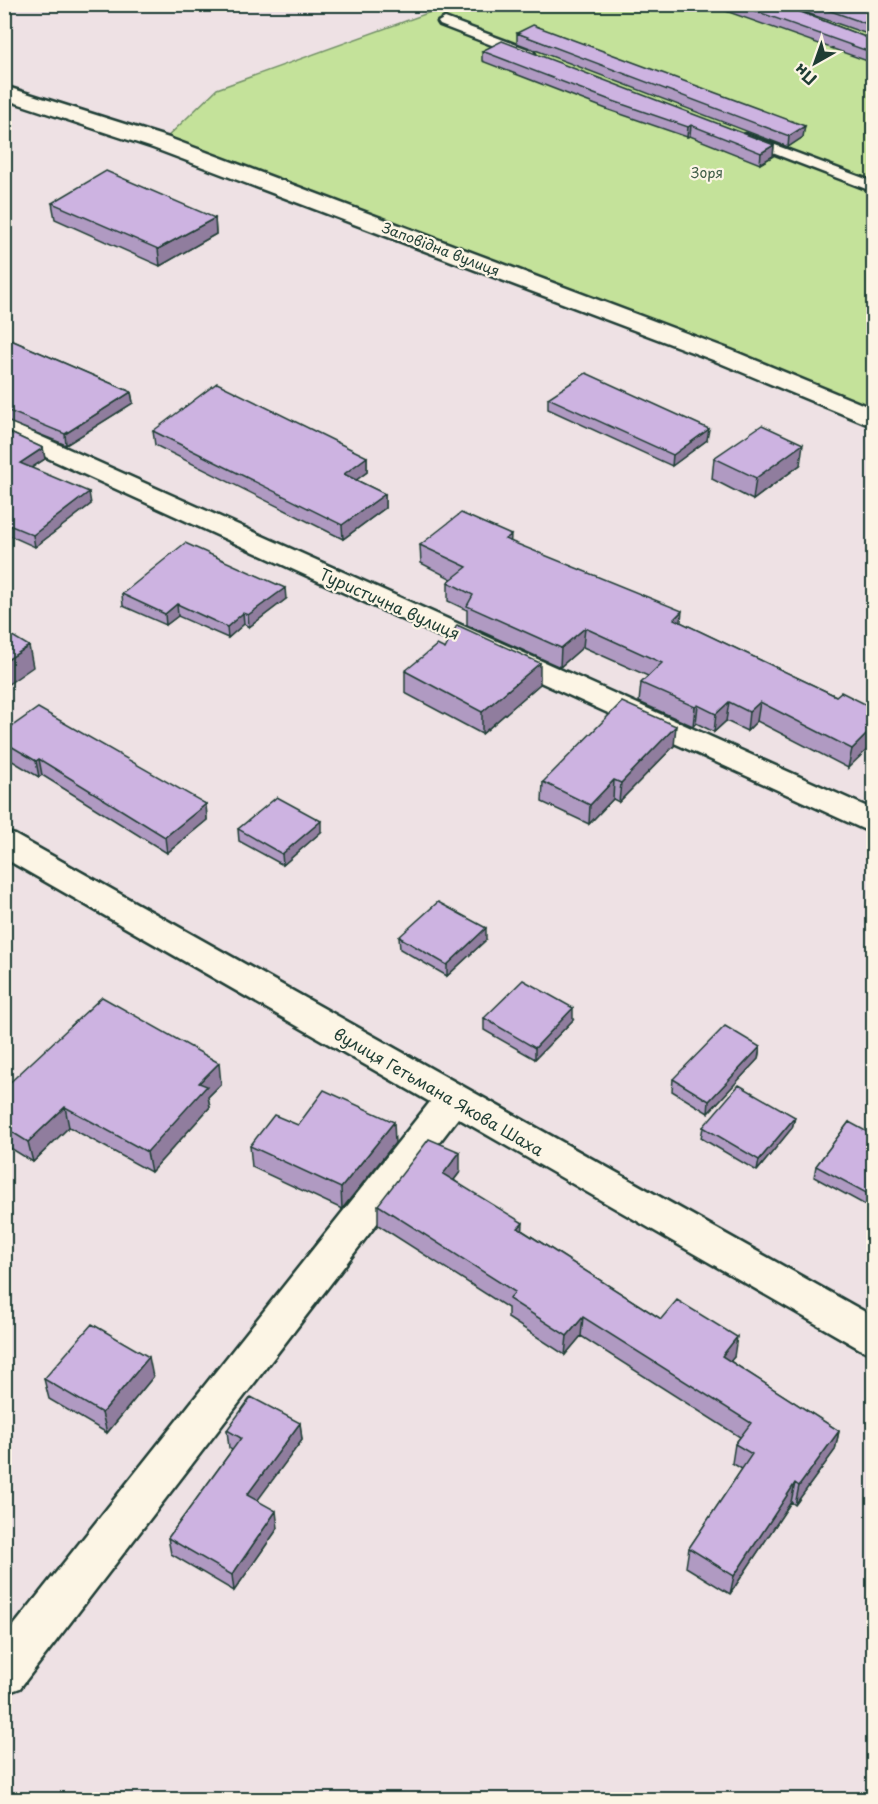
<svg xmlns="http://www.w3.org/2000/svg" width="878" height="1804" font-family="'Playpen Sans',sans-serif">
<style>
.green{fill:#c4e29a;stroke:#729067;stroke-width:1.5}
.lines{fill:none;stroke-linecap:round;stroke-linejoin:round}
.service-casing{stroke:#1f3d34;stroke-width:5}
.minor-casing{stroke:#1f3d34;stroke-width:5}
.service{fill:#fcf5e5;fill-rule:evenodd}
.minor{fill:#fcf5e5;fill-rule:evenodd}
.wall{fill:#b09ac2;stroke:#1f3d34;stroke-width:1.5}
.shaded-wall{fill:#907d9e;stroke:#1f3d34;stroke-width:1.5}
.building{fill:#cdb3e1;stroke:#1f3d34;stroke-width:1.5}
.labels{text-anchor:middle;dominant-baseline:central;stroke-width:4.5;stroke-linejoin:round;paint-order:stroke}
.far-park-label{font-size:14px;fill:#405e48;stroke:#fcf5e5}
.far-street-label{font-size:14px;fill:#1f3d34;stroke:#fcf5e5}
.street-label{font-size:16px;fill:#1f3d34;stroke:#fcf5e5}
</style>
<rect width="100%" height="100%" fill="#eee1e4"/>
<filter id="ink" filterUnits="userSpaceOnUse"><feTurbulence type="fractalNoise" baseFrequency=".0167" numOctaves="2"/><feDisplacementMap in="SourceGraphic" scale="12" xChannelSelector="R" yChannelSelector="G"/><feConvolveMatrix kernelMatrix="1 2 1 2 8 2 1 2 1" color-interpolation-filters="sRGB"/></filter>
<g filter="url(#ink)">
<!-- green -->
<path class="green" d="M450 5H873V419L161 143 217 89Z"/>
<g class="lines">
<!-- service casing -->
<g class="service-casing">
<path id="service" d="M445 18 533 51 535 54 533 57H523L440 25 438 22Z
M746 134 874 182V192L741 141 739 138Z"/>
</g>
<!-- minor casing -->
<g class="minor-casing">
<path id="minor" d="M4 86 169 138 731 350 874 409V427L713 360 153 148 4 99Z
M4 420 874 810V834L4 438Z
M4 832 15 835 874 1317V1354L860 1349 458 1118 20 1688 4 1694V1638L430 1102 4 858Z"/>
</g>
<!-- service -->
<use href="#service" class="service"/>
<!-- minor -->
<use href="#minor" class="minor"/>
</g>
<!-- wall -->
<path class="wall" d="M314 4H330L321 8Z
M706 4H780L873 40V63Z
M781 4H873V36Z
M517 33 803 137 788 147 517 43Z
M482 51 774 145 773 156 760 164 690 136 687 137 609 110 482 61Z
M52 203 215 218 216 234 160 266 55 219Z
M4 337 131 392 133 403 66 445 4 420Z
M548 398 707 440 672 466 548 409Z
M4 430 43 448 45 459 31 468 91 504 35 547 4 533Z
M153 431 367 457V472L356 480 385 494V508L343 539 155 445Z
M714 458 800 465 753 500 712 479Z
M511 542 836 696 873 708 848 768 757 721 747 731 726 721 714 732 696 723 693 726 639 702 641 683 648 676 583 647 560 667 467 625V610L448 601V582L452 579 421 563 420 545Z
M122 594 286 599 249 627 244 624 228 638 178 616 166 625 123 606Z
M445 649 540 684 482 734 405 693V671Z
M4 732 206 804 207 820 167 853 42 775 39 777 4 756Z
M674 746 619 802 613 799 589 824 542 802 543 782Z
M238 829 321 832 283 865 239 841Z
M399 937 486 940 447 976 400 949Z
M484 1018 573 1020 535 1059 484 1030Z
M760 1047 758 1059 708 1113 672 1091 673 1079Z
M221 1084 208 1097 210 1107 151 1172 69 1127 33 1162 4 1144V1088Z
M795 1117 792 1128 757 1171 701 1138 703 1127Z
M849 1122 873 1201 869 1207 814 1177 816 1166Z
M298 1125 395 1143 342 1209 252 1167 250 1146Z
M460 1172 454 1180 523 1231 661 1319 734 1357 730 1361 839 1431 835 1450 795 1505 791 1502 730 1594 686 1567 689 1548 742 1469 732 1463 735 1444 740 1437 581 1336 565 1355 508 1318V1308L378 1225V1205Z
M153 1377 107 1433 49 1399 44 1379Z
M300 1423 302 1440 257 1500 278 1528 234 1591 171 1554 168 1538 232 1450 229 1448 227 1430Z"/>
<!-- shaded-wall -->
<path class="shaded-wall" d="M321 4H330L321 8Z
M691 125 690 136 687 137 688 127Z
M805 126 803 137 788 147 789 136Z
M774 145 773 156 760 164 761 153Z
M215 218 216 234 160 266 158 249Z
M131 392 133 403 66 445 65 434Z
M709 429 707 440 672 466 673 455Z
M803 444 800 465 753 500 756 478Z
M43 448 45 459 22 474 20 463Z
M367 457V472L344 489V474Z
M89 492 91 504 35 547 33 535Z
M385 494V508L343 539 342 525Z
M511 535 510 554 505 539Z
M285 588 286 599 249 627 248 615Z
M177 604 178 616 166 625 165 614Z
M682 611 680 630 674 619Z
M243 613 244 624 228 638 227 627Z
M585 628 583 647 560 667 561 648Z
M29 646 33 667 4 687V662Z
M540 663V684L482 734V712Z
M729 702 726 721 714 732 716 714Z
M760 702 757 721 747 731 749 712Z
M698 705 696 723 693 726 695 707Z
M676 726 674 746 619 802 621 783Z
M873 728V744L848 768 852 749Z
M39 759 42 775 39 777 36 761Z
M614 780 613 799 589 824 590 805Z
M206 804 207 820 167 853 165 837Z
M321 821V832L283 865 282 854Z
M486 928V940L447 976V965Z
M573 1008V1020L535 1059V1048Z
M760 1047 758 1059 708 1113 709 1101Z
M219 1063 221 1084 208 1097 210 1107 151 1172 147 1152 199 1083Z
M65 1107 69 1127 33 1162 28 1142Z
M795 1117 792 1128 757 1171 759 1160Z
M394 1122 395 1143 342 1209 341 1188Z
M460 1152V1172L443 1194V1174Z
M873 1194V1201L869 1207 872 1196Z
M523 1223 522 1243 518 1228Z
M583 1317 581 1336 565 1355 567 1336Z
M737 1337 734 1357 719 1375 722 1356Z
M149 1357 153 1377 107 1433 102 1413Z
M300 1423 302 1440 249 1512 247 1495Z
M839 1431 835 1450 795 1505 799 1486Z
M795 1483 791 1502 730 1594 734 1576Z
M276 1511 278 1528 234 1591 232 1575Z"/>
<!-- building -->
<path class="building" d="M736 4H780L873 40V53Z
M811 4H873V26Z
M533 25 805 126 789 136 517 33Z
M502 41 774 145 761 153 691 125 688 127 610 100 482 51Z
M106 171 215 218 158 249 52 203Z
M4 337 131 392 65 434 4 409Z
M586 373 709 429 673 455 548 398Z
M217 383 367 457 344 474 385 494 342 525 153 431Z
M762 425 803 444 756 478 714 458Z
M4 430 43 448 20 463 89 492 33 535 4 523V501L6 500 4 499Z
M461 513 511 535 505 539 682 611 674 619 836 696 841 692 873 708V728L852 749 760 702 749 712 729 702 716 714 698 705 695 707 641 683 662 663 585 628 561 648 467 606 473 595 448 582 467 567 420 545Z
M185 543 285 588 248 615 243 613 227 627 177 604 165 614 122 594Z
M457 625 540 663 482 712 405 671 437 645 445 649Z
M4 631 29 646 4 662Z
M622 702 676 726 621 783 614 780 590 805 543 782Z
M38 708 206 804 165 837 39 759 36 761 4 742V732Z
M277 797 321 821 282 854 238 829Z
M438 902 486 928 447 965 399 937Z
M523 980 573 1008 535 1048 484 1018Z
M102 997 219 1063 199 1083 207 1086 147 1152 65 1107 28 1142 4 1127V1088Z
M725 1026 760 1047 709 1101 673 1079Z
M739 1085 795 1117 759 1160 703 1127Z
M324 1090 394 1122 341 1188 250 1146 274 1115 298 1125Z
M849 1122 873 1135V1194L872 1196 816 1166Z
M429 1139 460 1152 443 1174 523 1223 518 1228 661 1319 677 1300 737 1337 722 1356 839 1431 799 1486 795 1483 734 1576 689 1548 752 1454 735 1444 751 1423 583 1317 567 1336 509 1299 515 1292 378 1205Z
M92 1324 149 1357 102 1413 44 1379Z
M251 1397 300 1423 247 1495 276 1511 232 1575 168 1538 241 1438 227 1430Z"/>
</g>
<g class="labels">
<!-- far-park labels -->
<g class="far-park-label">
<text x="707" y="172">Зоря</text>
</g>
<!-- far-street labels -->
<g class="far-street-label">
<text transform="translate(441 249) rotate(21)">Заповідна вулиця</text>
</g>
<!-- street labels -->
<g class="street-label">
<text transform="translate(390 603) rotate(24)">Туристична вулиця</text>
<text transform="translate(439 1091) rotate(30)">вулиця Гетьмана Якова Шаха</text>
</g>
</g>
<!-- margin -->
<rect width="878" height="1804" fill="none" stroke="#fcf5e5" stroke-width="24"/>
<rect x="12" y="12" width="854" height="1780" fill="none" stroke="#1f3d34" stroke-width="2" filter="url(#ink)"/>
<!-- north arrow -->
<g transform="translate(815 63) rotate(220)" stroke="#fcf5e5" stroke-width="4.5" paint-order="stroke">
<path d="M0-4.5L10 22L0 15L-10 22Z" fill="#1f3d34"/>
<text y="-9" font-size="16" font-weight="bold" text-anchor="middle" fill="#1f3d34">Пн</text>
</g>
</svg>
